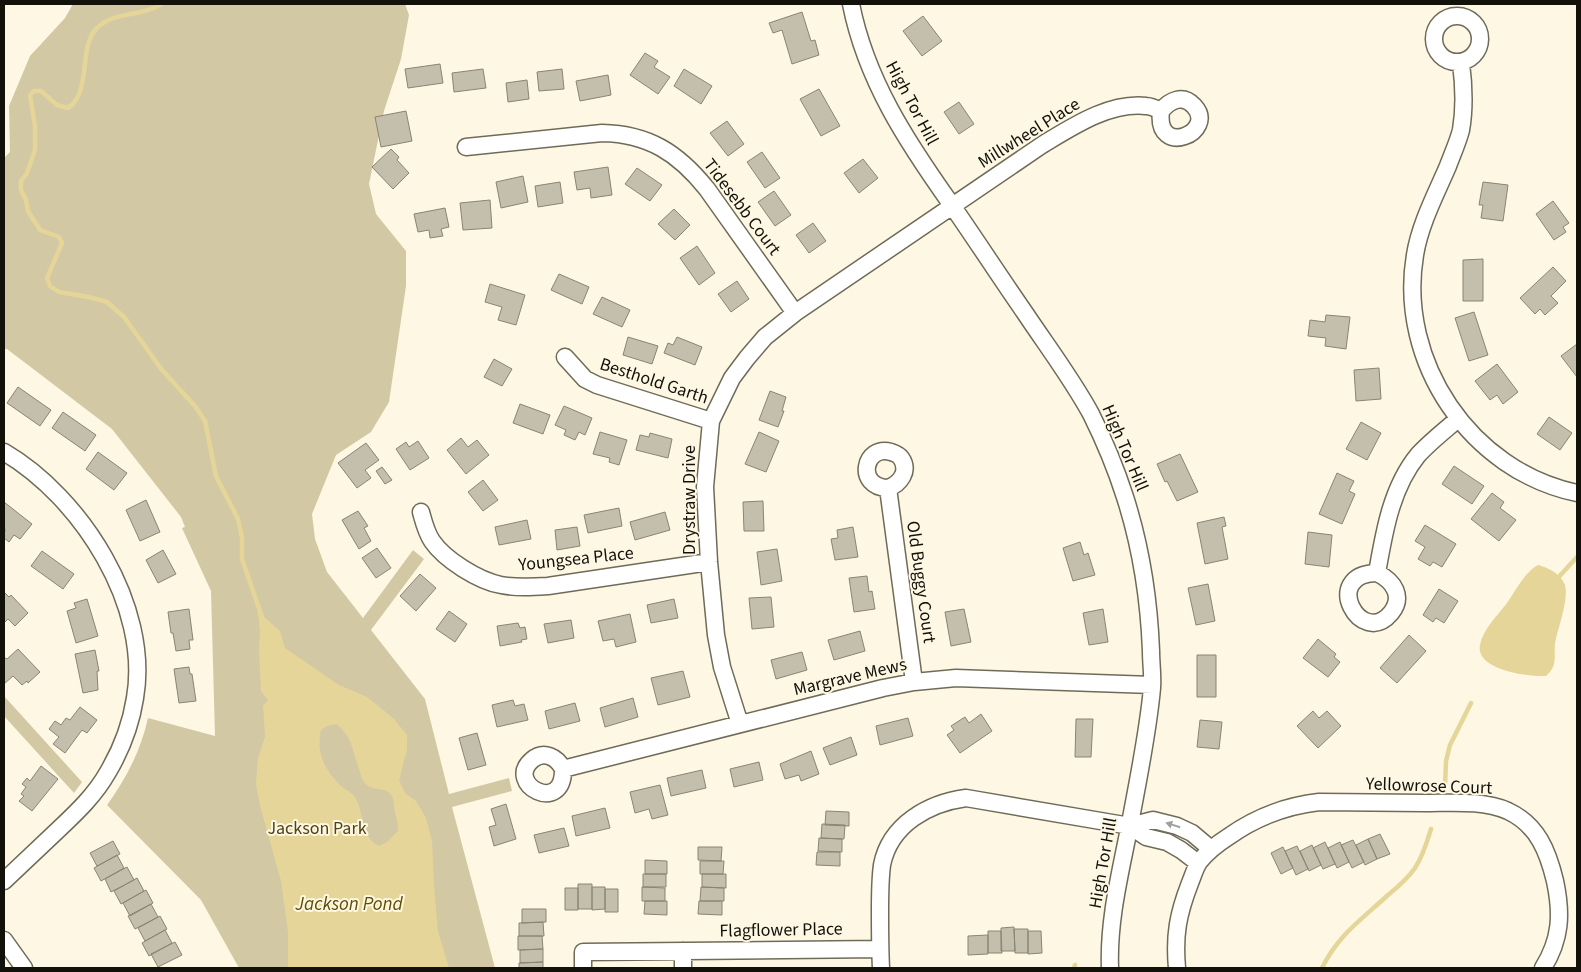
<svg xmlns="http://www.w3.org/2000/svg" width="1581" height="972" font-family="'Source Sans 3',sans-serif">
<style>
.green{fill:#d2c9a4}
.water{fill:#e5d598;fill-rule:evenodd}
.lines{fill:none;stroke-linecap:round;stroke-linejoin:round}
.stream{stroke:#e5d598;stroke-width:4.5}
.building{fill:#c4bfac;stroke:#8a8572}
.minor-casing{stroke:#6f6b59;stroke-width:19}
.minor{stroke:#fff;stroke-width:16}
.oneway{fill:#a0a09d}
.labels{text-anchor:middle;dominant-baseline:central;stroke-width:4;stroke-linejoin:round;paint-order:stroke}
.street-label{font-size:18px;fill:#12110a;stroke:#fdf7e3}
.park-label{font-size:18px;fill:#4f4414;stroke:#fdf7e3}
.water-label{font-size:19px;font-style:italic;fill:#5f4e00;stroke:#fdf7e3}
</style>
<rect width="100%" height="100%" fill="#fdf7e3"/>
<!-- green -->
<path class="green" d="M73 4H405L409 15 401 59 384 111 369 184 376 214 406 251V286L389 402 371 432 336 455 312 514 315 539 327 572 363 618 413 550 424 559 371 630 425 699 449 794 509 778 512 791 452 807 495 968H239L201 900 107 805C126 779 141 750 148 718L215 736 211 591 182 528 185 527 181 517 112 429 7 349H4V158L10 152 9 106 30 56 65 18Z
M4 696 82 782 74 793 4 716Z"/>
<!-- water -->
<path class="water" d="M1538 565C1549 568 1560 573 1565 585 1569 599 1558 628 1555 643 1554 651 1556 659 1553 667 1551 671 1549 673 1546 676 1529 677 1475 670 1480 645 1483 629 1498 615 1507 603 1516 590 1524 573 1538 565Z
M258 612 280 631 285 648 339 685 367 697 393 718 407 735V750L399 780 405 793 416 801 426 818 432 841 434 886 438 931 449 968H288V932L281 881 260 806 256 784 258 758 265 737 263 706 268 700 261 691 259 650 260 632ZM336 724C353 736 353 754 360 772 361 776 362 780 365 783 372 792 386 786 392 796 395 802 393 806 395 812 396 820 398 820 398 831L387 842 379 846C360 837 365 815 356 799 353 793 346 790 341 786 324 769 316 753 321 730L327 726Z"/>
<g class="lines">
<!-- stream -->
<path class="stream" d="M162 4C157 6 152 9 148 10 130 16 111 14 97 28 78 46 92 93 68 108L57 105 41 91H34L30 95 35 126V150L27 173 21 181V190L26 200 28 211 40 230 59 237 62 243 47 278 50 286 59 292 89 297 107 302 124 317 162 370 195 406 205 421 216 476 238 519 242 538V559L262 617 260 614
M1556 580 1577 557
M1445 786 1446 761 1450 745 1471 703
M1074 968 1075 965
M1322 968C1338 935 1362 919 1388 895 1398 887 1408 878 1415 868 1423 856 1427 842 1431 829"/>
</g>
<!-- building -->
<path class="building" d="M802 12 811 41 815 40 819 55 792 64 782 30 773 33 769 23Z
M923 16 942 41 922 56 903 31Z
M645 53 658 61 654 67 670 77 658 94 630 75Z
M440 64 443 83 408 88 405 69Z
M483 69 486 88 454 92 452 73Z
M562 69 564 89 539 91 537 72Z
M684 69 712 86 701 104 674 86Z
M608 75 611 95 580 101 576 81Z
M527 80 529 99 508 102 506 83Z
M819 89 840 126 821 136 800 99Z
M959 102 974 124 959 134 944 112Z
M406 111 412 141 381 147 375 117Z
M727 121 744 144 728 156 710 133Z
M391 149 399 157 397 160 409 173 393 189 372 167Z
M762 152 780 178 765 188 747 162Z
M863 159 878 178 859 193 844 173Z
M608 167 612 195 591 198 590 188 577 190 574 172Z
M637 168 662 185 650 201 625 184Z
M523 176 528 202 501 208 496 182Z
M560 182 563 203 538 207 535 186Z
M1483 182 1508 185 1503 221 1481 218 1483 205H1479Z
M774 191 791 215 775 226 758 202Z
M490 200 492 228 463 230 460 203Z
M1553 201 1569 223 1563 227 1566 232 1554 240 1536 214Z
M445 208 449 227 441 229 443 236 430 238 429 230 418 232 414 214Z
M674 209 690 225 675 240 658 224Z
M813 223 826 241 809 253 796 235Z
M697 246 715 273 699 285 680 258Z
M1483 259V301H1463V260Z
M1553 267 1566 281 1551 296 1558 303 1545 315 1540 309 1535 314 1520 298Z
M559 274 589 287 582 304 551 290Z
M737 281 749 299 731 312 718 294Z
M490 284 525 295 516 325 498 320 502 307 485 302Z
M602 297 630 310 622 327 593 314Z
M1474 312 1488 355 1469 361 1455 318Z
M1326 315 1350 317 1346 349 1325 346 1326 338 1308 336 1310 320 1325 322Z
M628 337 658 346 652 364 623 355Z
M677 337 702 347 695 365 664 353 668 343 673 345Z
M1577 344V377L1561 356Z
M494 359 512 369 502 386 484 377Z
M1497 364 1518 392 1503 404 1497 395 1490 400 1475 381Z
M1379 368 1381 399 1356 401 1354 370Z
M18 387 51 410 40 426 7 403Z
M770 391 786 397 782 411H784L778 427 759 420Z
M520 404 550 415 543 434 513 423Z
M564 406 592 418 585 435 579 432 575 440 564 435 566 430 555 425Z
M63 412 96 435 85 451 52 428Z
M1549 417 1572 433 1560 450 1537 434Z
M1361 422 1381 433 1367 460 1346 449Z
M600 432 627 440 619 465 609 462 610 458 593 454Z
M759 432 779 441 766 472 745 464Z
M650 433 672 439 668 458 636 450 640 435 649 437Z
M461 438 468 447 477 440 489 455 466 474 447 450Z
M418 441 429 458 410 470 396 449 406 442 409 447Z
M366 443 379 460 365 470 371 478 357 488 338 463Z
M98 452 127 473 114 490 86 469Z
M1180 454 1198 492 1177 501 1167 481 1165 482 1157 464Z
M1454 466 1484 486 1472 504 1442 484Z
M382 467 392 480 385 484 376 471Z
M1337 473 1354 481 1349 491 1355 494 1342 524 1319 514Z
M483 480 498 500 483 511 468 492Z
M1492 493 1504 502 1500 508 1516 520 1499 541 1471 519Z
M146 500 160 532 140 541 126 510Z
M763 501 764 531H744L743 502Z
M4 502 32 524 20 539 14 535 9 542 4 538 5 529 4 528Z
M619 508 622 526 588 533 584 515Z
M358 511 368 526 364 528 371 541 359 549 342 520Z
M665 512 670 530 635 540 630 522Z
M1224 517 1226 526 1222 527 1228 559 1205 564 1197 523Z
M527 520 531 539 499 545 495 527Z
M1425 525 1456 544 1442 567 1433 562 1430 566 1418 559 1425 547 1415 541Z
M577 527 580 546 557 550 555 530Z
M853 527 858 557 835 560 831 539 838 538 837 530Z
M1308 532 1332 535 1329 567 1305 564Z
M1080 542 1084 555 1088 553 1095 575 1073 581 1063 548Z
M377 548 391 568 376 578 362 558Z
M777 549 782 581 761 585 757 552Z
M163 550 176 574 158 583 146 560Z
M42 551 74 574 63 589 31 566Z
M420 574 436 588 416 611 400 596Z
M867 576 869 592 872 591 875 609 854 612 849 578Z
M1208 584 1215 621 1196 625 1188 588Z
M1439 589 1458 601 1444 623 1436 618 1433 622 1423 615Z
M4 592 9 597 11 595 28 613 15 626 8 619 4 623Z
M771 597 774 627 752 629 749 598Z
M87 599 98 636 76 643 67 611 76 608 74 603Z
M674 599 678 618 651 623 647 605Z
M189 609 193 640H189L190 649 176 651 173 633H171L168 612Z
M964 609 971 642 951 646 945 612Z
M1103 609 1108 642 1089 645 1083 613Z
M449 611 467 624 455 642 436 629Z
M630 614 636 642 616 647 614 639 603 641 598 621Z
M571 620 574 638 548 643 544 624Z
M518 623 520 628 525 627 527 639 521 640 522 642 500 646 497 626Z
M860 631 865 651 834 660 828 640Z
M1409 635 1426 651 1397 683 1380 668Z
M1318 639 1336 654 1334 657 1340 662 1328 677 1303 658Z
M18 649 40 672 28 683 27 681 22 685 13 676 4 684V659L5 658 7 659Z
M95 650 99 671H97L98 690 83 693 75 654Z
M802 652 807 670 776 679 771 660Z
M1197 655H1216V697H1197Z
M189 667 190 674H192L196 701 179 703 174 669Z
M683 671 690 697 658 705 651 678Z
M633 698 638 717 605 727 600 708Z
M513 700 515 706 524 704 528 720 497 727 492 705Z
M575 703 580 721 549 729 545 711Z
M80 707 97 720 87 733 82 730 65 753 53 744 59 737 49 729 55 721 61 725 66 718 70 720Z
M1313 711 1319 718 1327 711 1341 726 1318 748 1297 726Z
M981 714 992 731 960 753 947 735 954 730 951 726 965 717 969 723Z
M908 718 913 736 880 745 876 726Z
M1076 719H1093L1091 757H1075Z
M1200 720 1222 722 1219 749 1197 747Z
M477 733 486 765 468 770 459 738Z
M851 737 857 755 830 765 823 748Z
M811 751 819 774 801 781 799 775 785 779 780 764Z
M759 762 763 780 734 787 730 769Z
M41 766 58 779 32 811 19 801 24 796 21 794 26 787 22 784 27 778 30 781Z
M702 770 706 788 671 796 667 778Z
M660 785 668 815 652 819 649 809 635 813 630 792Z
M506 804 516 839 494 846 489 827 496 825 491 809Z
M605 808 610 828 576 836 572 816Z
M826 811 849 812V826L825 825Z
M822 824 845 825 844 839 821 838Z
M564 828 569 846 539 853 534 835Z
M1380 834 1390 854 1377 859 1368 839Z
M819 838 842 839V852L818 851Z
M1368 839 1377 859 1365 865 1356 845Z
M1353 840 1364 862 1352 868 1341 845Z
M113 841 120 854 97 866 90 853Z
M1325 842 1335 864 1323 869 1313 848Z
M1340 842 1349 862 1337 868 1328 848Z
M1312 845 1321 865 1309 871 1300 851Z
M1297 846 1308 869 1296 875 1285 851Z
M698 847H722L721 861 698 860Z
M1283 847 1293 868 1281 874 1271 853Z
M817 852H840V866L816 865Z
M117 855 124 868 101 881 94 868Z
M645 860 667 861V874H645Z
M700 861H724L723 874H700Z
M127 867 134 880 111 892 105 879Z
M643 874H666V887H643Z
M702 874H726V888L702 887Z
M137 878 144 891 121 904 114 891Z
M578 884H592V909H578Z
M592 887H605V909L592 910Z
M642 887 665 888V901H642Z
M701 887 724 888V901H700Z
M565 888H578V910H565Z
M605 889H618V912H605Z
M146 890 153 903 130 916 123 903Z
M645 901H667V915L644 914Z
M699 901H722V915L698 914Z
M151 904 158 917 135 929 128 916Z
M522 909H546V922L522 923Z
M160 916 167 929 145 941 138 928Z
M543 922 544 936H519V923Z
M1014 927 1015 951H1001V928Z
M1014 929H1028V953H1015Z
M165 930 172 943 149 956 142 943Z
M988 931H1001L1002 953H988Z
M1028 931H1041L1042 953 1028 954Z
M988 935V954L968 955V936Z
M518 936H542L543 949 518 950Z
M175 942 182 955 158 967 151 954Z
M543 949V962L520 963V950Z
M543 962V968H519V963Z"/>
<g class="lines">
<!-- minor casing -->
<g class="minor-casing">
<path id="minor" d="M851 4C866 80 907 142 951 204 976 240 1000 277 1025 313 1047 346 1072 379 1091 414 1104 440 1116 469 1125 497 1141 547 1149 599 1151 651 1151 664 1153 676 1152 688 1148 732 1139 775 1131 818 1122 867 1108 917 1110 968
M1434 39a23 23 0 1 1 46 0a23 23 0 1 1-46 0Z
M1461 63C1464 86 1465 107 1461 130 1458 142 1452 155 1448 166 1436 194 1420 224 1415 255 1397 362 1471 471 1577 493
M466 147 602 133C649 134 678 153 707 189L795 313
M565 357 585 379 597 385 711 421
M4 452C81 497 151 606 135 698 131 724 121 750 108 772 95 795 77 812 59 829 40 847 22 864 4 881
M888 488C855 487 864 444 891 452 894 453 899 455 901 458 910 471 900 484 888 488L914 682
M421 512C424 523 426 532 432 541 445 560 479 581 501 585 516 588 532 587 548 586L709 562
M1377 573C1320 574 1361 649 1391 613 1404 597 1394 581 1377 573 1384 533 1391 488 1418 455 1430 442 1444 431 1458 419
M740 724 722 667 716 635 709 562 705 487 711 421 732 378 747 358 765 337 795 313 1042 145C1072 127 1109 102 1146 106 1151 106 1157 109 1161 111 1170 100 1183 94 1194 106 1218 132 1155 159 1161 111
M563 769C564 816 504 784 532 760 544 750 557 757 563 769L883 688 914 682 956 678 1152 685
M1130 826 1146 837 1167 842 1181 850 1198 863
M4 940 24 968
M683 951V968
M583 968V952L880 949
M881 968C880 949 880 930 880 911 880 895 880 880 882 865 890 824 929 803 966 798L1130 826 1153 820 1177 826 1192 833 1211 849
M1177 968C1174 935 1178 914 1190 883 1193 876 1195 868 1199 862 1207 852 1217 844 1228 837 1256 817 1284 806 1319 802 1354 802 1390 803 1425 803 1452 803 1483 800 1508 811 1538 825 1548 852 1555 881 1562 914 1561 939 1543 968"/>
</g>
<!-- minor -->
<use href="#minor" class="minor"/>
</g>
<!-- one-way arrows -->
<defs><path id="oneway-solid" d="M-6-.8H1V-3.2L6.5 0L1 3.2V.8H-6Z" transform="scale(1.25)"/></defs>
<use class="oneway" href="#oneway-solid" transform="translate(1173 825) rotate(-162)"/>
<g class="labels">
<!-- street labels -->
<g class="street-label">
<text transform="translate(912 103) rotate(62)">High Tor Hill</text>
<text transform="translate(1029 133) rotate(-32)">Millwheel Place</text>
<text transform="translate(742 207) rotate(53)">Tidesebb Court</text>
<text transform="translate(654 381) rotate(18)">Besthold Garth</text>
<text transform="translate(1125 448) rotate(67)">High Tor Hill</text>
<text transform="translate(689 500) rotate(-90)">Drystraw Drive</text>
<text transform="translate(576 559) rotate(-6)">Youngsea Place</text>
<text transform="translate(921 582) rotate(82)">Old Buggy Court</text>
<text transform="translate(850 677) rotate(-13)">Margrave Mews</text>
<text transform="translate(1429 786) rotate(2)">Yellowrose Court</text>
<text transform="translate(1103 863) rotate(-80)">High Tor Hill</text>
<text transform="translate(781 930) rotate(-1)">Flagflower Place</text>
</g>
<!-- park labels -->
<g class="park-label">
<text x="317" y="828">Jackson Park</text>
</g>
<!-- water labels -->
<g class="water-label">
<text x="349" y="904">Jackson Pond</text>
</g>
</g>
<!-- border -->
<rect width="1581" height="972" fill="none" stroke="#12110a" stroke-width="10"/>
</svg>
